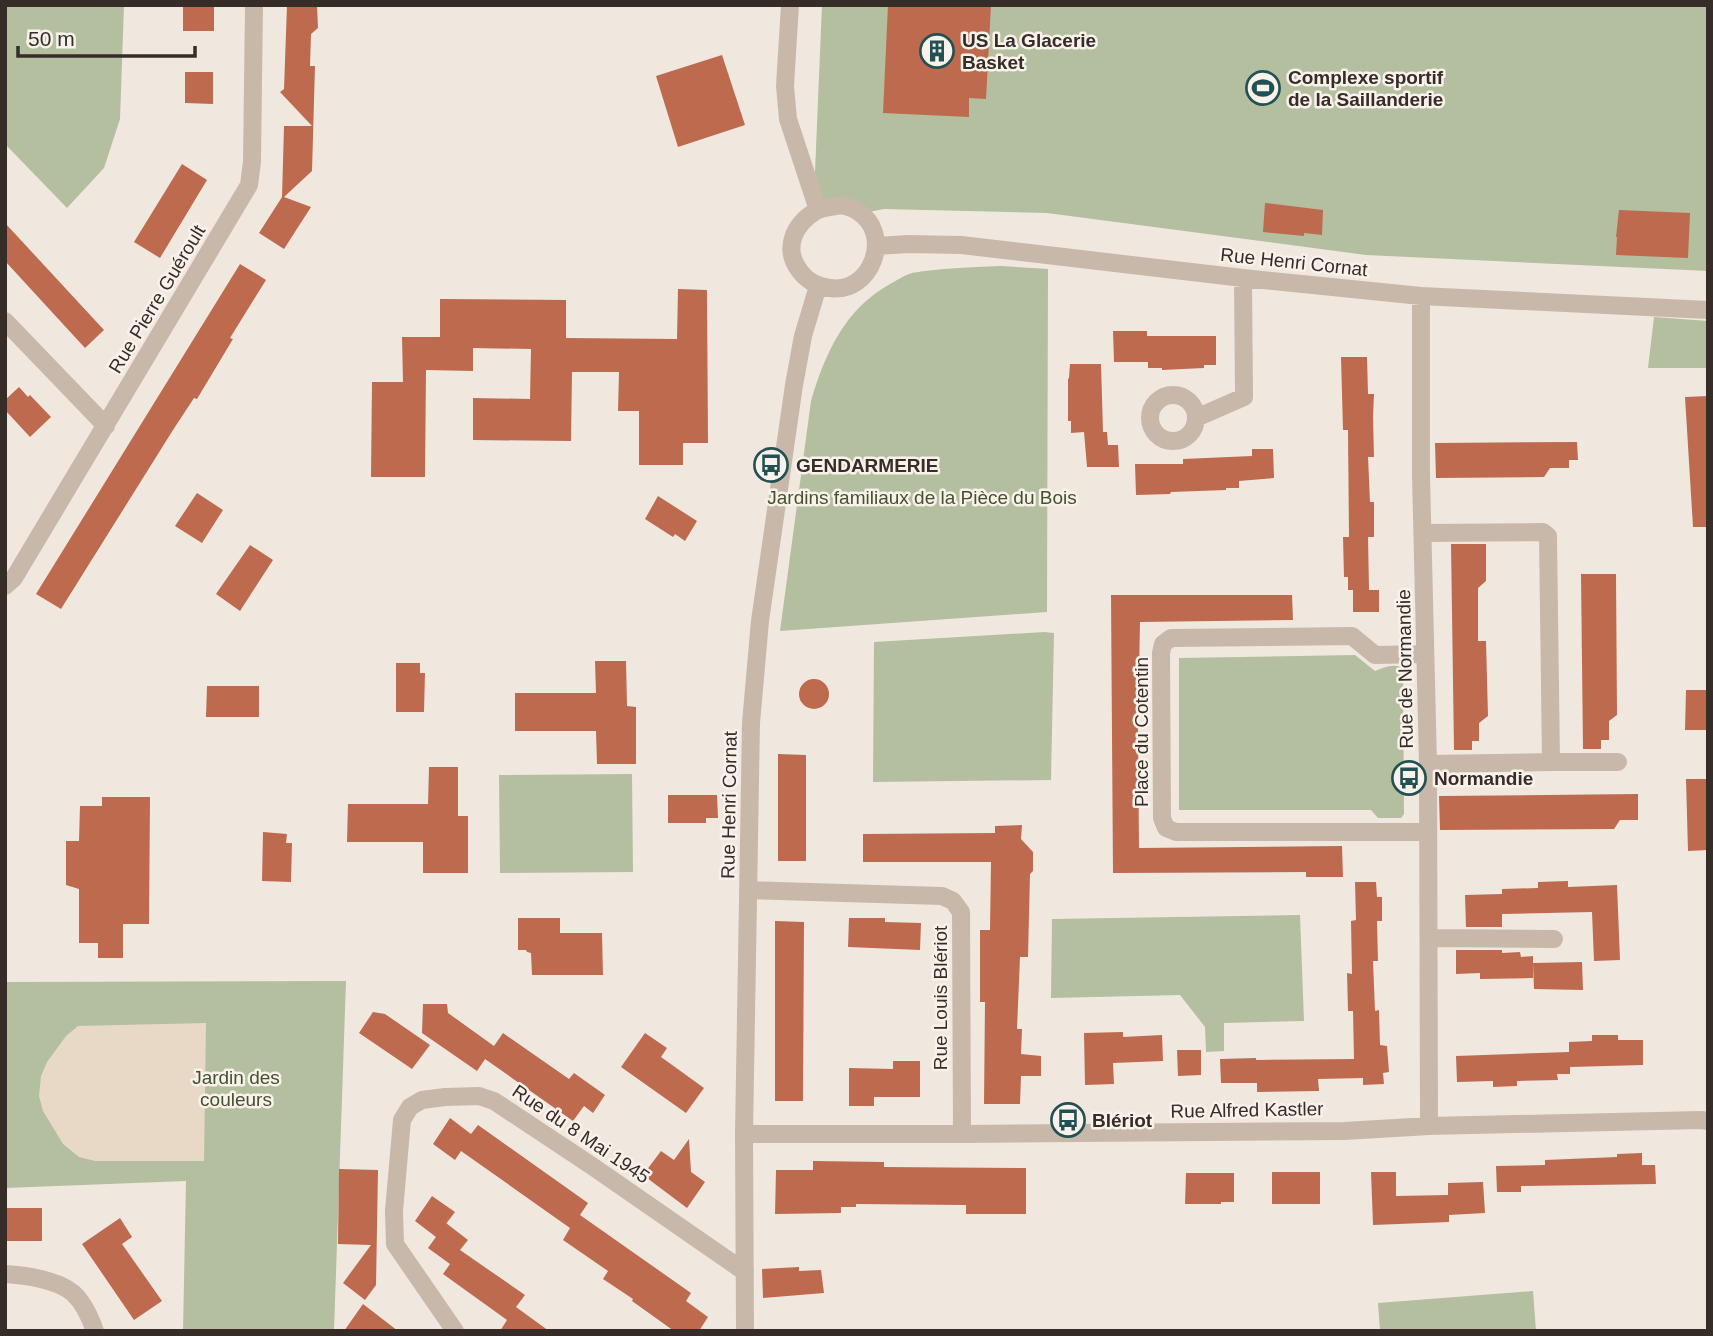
<svg xmlns="http://www.w3.org/2000/svg" width="1713" height="1336" font-family="Helvetica,sans-serif">
<style>
.green{fill:#b4bf9f}
.plaza{fill:#e7d9c6}
.building{fill:#bd6a4f}
.lines{fill:none;stroke-linecap:round;stroke-linejoin:round}
.street{stroke:#c8b8aa;stroke-width:18}
.labels{text-anchor:middle;dominant-baseline:central;stroke-width:5;stroke-linejoin:round;paint-order:stroke}
.poi-label{font-size:19px;font-weight:bold;fill:#362d29;stroke:#f8f2ea;text-anchor:start}
.street-label{font-size:19px;fill:#362d29;stroke:#f8f2ea}
.park-label{font-size:19px;fill:#45522f;stroke:#f8f2ea}
</style>
<rect width="100%" height="100%" fill="#f0e8de"/>
<!-- green -->
<path class="green" d="M5 5H124L120 119 104 168 67 208 5 144Z
M822 5H1708V271L1366 255 1047 213 884 209 864 213 820 201 815 172Z
M1001 266 1048 269 1047 612 780 631 811 401C825 353 845 309 890 284 896 281 903 276 909 274 914 272 920 272 925 271 950 268 975 267 1001 266Z
M1654 317 1708 321V368H1648Z
M1044 632 1054 633 1051 780 873 782 874 642Z
M1355 655 1375 671C1384 667 1394 663 1403 668L1404 814 1401 818H1378L1371 810H1179V658Z
M632 774 633 872 500 873 499 775Z
M1300 915 1304 1021 1224 1023V1051L1206 1052 1205 1027 1180 995 1051 998 1052 919Z
M346 981 334 1331H183L186 1181 5 1188V982Z
M1533 1291 1536 1331H1380L1378 1303Z"/>
<!-- plaza -->
<path class="plaza" d="M206 1023 204 1161H95L79 1157 63 1144 43 1111 39 1096 41 1076 47 1062 66 1036 78 1026Z"/>
<!-- building -->
<path class="building" d="M183 5H214V31H183Z
M287 5H317L318 28 311 34 310 66H315L312 171 284 197 311 207 284 249 259 233 282 197 284 126H312L280 92 284 89Z
M888 5H991L986 99 969 98V117L883 113Z
M722 55 745 125 678 147 656 76Z
M185 72H213V104L185 103Z
M182 164 207 180 160 258 134 242Z
M1265 203 1323 210 1322 235 1304 233V236L1263 232Z
M1619 210 1690 213 1688 258 1616 255 1617 237H1616Z
M5 223 104 330 85 348 5 261Z
M240 264 266 280 230 338 233 339 197 399 194 398 173 430 61 609 36 594Z
M678 289 707 290 708 443H683V465H639V411H618L619 372H572L571 441 473 440V398L530 399 531 349 473 348V371L426 370 425 477H371L372 382H403L402 337H440V299L566 300V338L677 339Z
M1113 331H1147V336H1216V365H1204V368L1162 370V368H1148V362H1114Z
M1341 357H1367L1368 394H1374L1373 417 1374 457H1368L1370 502H1374V537H1368L1369 590H1379V612H1353V590H1348V577H1344L1343 537H1349L1348 430H1343Z
M1070 364H1101L1103 432H1107L1108 445H1118L1119 467H1087L1084 432 1071 433V421H1068V379L1069 378Z
M19 387 28 397 30 395 51 417 30 437 5 410V400Z
M1708 396V527H1693L1685 397Z
M1577 442 1578 460H1569V468H1550L1544 477 1436 478 1435 443Z
M1252 449H1273L1274 478 1239 481V488H1226V490L1171 492 1170 494 1136 495 1135 464H1183V459L1252 456Z
M197 493 223 510 202 543 175 526Z
M658 496 697 521 685 541 675 534 673 537 645 519Z
M1451 544H1486V581L1478 588V641H1486L1488 716 1479 723V741H1472V750H1454Z
M250 545 273 560 240 611 216 594Z
M1581 574H1616L1617 715 1609 721V740H1601V749H1583Z
M1111 595H1292L1293 620 1140 622 1138 726 1139 848 1342 846 1343 877H1306V872L1113 873Z
M595 661H626L627 706 636 707V764H597L596 731H515V693H596Z
M396 663H420V673H425L424 712H396Z
M799 694a15 15 0 1 1 30 0a15 15 0 1 1-30 0Z
M207 686H259V717H206Z
M1686 690H1708V730H1685Z
M778 754 806 755V861H778Z
M429 767H458V816H468V873H423V842H347L348 804H428Z
M1686 779H1708V850L1688 851Z
M1638 794V820H1620L1614 829 1440 830 1439 796Z
M668 795H717L718 818H706V823H668Z
M102 797H150L149 924H123V958H98V943H79V889L66 885V841H79L80 806H102Z
M1022 825 1021 839 1033 852V871L1030 874 1028 957H1020L1017 1029H1022L1021 1054 1041 1056V1076H1021L1020 1104H984L985 1002H980V930H990L991 862H863V834L995 833V826Z
M263 832 287 834 286 843H292L291 882 262 881Z
M1568 881V887L1617 885 1620 960 1594 961 1592 912 1502 914V927H1466L1465 895 1502 894V889L1538 888V882Z
M1355 882H1376L1377 897H1382V921H1377L1378 961H1373L1375 1011 1379 1010 1380 1045 1387 1046 1389 1072 1383 1073 1384 1084 1363 1085V1078L1318 1079 1319 1091 1257 1092V1083H1221L1220 1059 1256 1058V1060L1354 1059 1353 1011H1348L1347 973 1352 974 1351 921 1356 920Z
M518 918H560V933H602L603 975H532L531 953 527 952 526 950H518Z
M849 918H885V922L921 923 920 950 848 947Z
M775 921 804 922 803 1101H775Z
M1456 950H1502V953L1520 952 1521 957 1533 956V978L1480 979V973L1456 974Z
M1582 962 1583 990 1534 989 1533 963Z
M423 1004H447L448 1013 494 1046 477 1071 422 1033Z
M373 1012 385 1014 430 1045 412 1069 359 1033Z
M1123 1032V1037L1162 1035 1163 1061 1113 1063 1114 1084 1085 1085 1084 1033Z
M503 1033 569 1079 574 1073 605 1095 593 1113 584 1106 573 1121 485 1059Z
M645 1033 667 1048 661 1057 704 1088 686 1113 621 1067Z
M1592 1035H1618V1040H1643V1065L1570 1067V1074H1557L1558 1080 1517 1081V1086L1493 1087V1081L1457 1082 1456 1056 1569 1052V1042L1592 1041Z
M1177 1050H1201V1075L1178 1076Z
M893 1061H920V1097H874V1106H849V1068L893 1069Z
M450 1118 471 1134 478 1125 588 1203 580 1215 691 1293 686 1301 708 1317 699 1331H674L632 1301 633 1299 603 1279 608 1271 563 1240 570 1228 461 1151 455 1160 433 1144Z
M689 1139 691 1172 705 1182 687 1208 643 1175 661 1151 674 1160Z
M1642 1153V1165H1655L1656 1184 1521 1186V1192H1497L1496 1166 1545 1165V1160L1617 1157V1154Z
M813 1161 884 1162V1167L1026 1168V1214H966V1205L856 1204V1207H841V1213L775 1214 776 1170H813Z
M339 1169 378 1170 376 1285 365 1300 343 1283 371 1245 338 1244Z
M1272 1172H1320V1204H1272Z
M1371 1172H1396V1196L1448 1195V1183L1483 1182 1485 1213 1449 1215V1222L1373 1225Z
M1186 1173H1234V1202H1221V1204H1185Z
M432 1196 455 1212 436 1237 415 1221Z
M5 1208H42V1241H7V1238H5Z
M120 1218 132 1237 122 1244 162 1301 134 1320 82 1244Z
M446 1223 468 1240 460 1250 525 1295 516 1307 549 1331H500L507 1320 443 1274 450 1264 428 1248Z
M799 1267V1271L821 1270 824 1293 763 1298 762 1269Z
M363 1304 398 1331H344Z"/>
<g class="lines">
<!-- street -->
<path class="street" d="M790 5 785 86 788 119 818 210
M842 205C847 207 853 208 857 211 894 233 872 294 830 288 816 286 807 281 799 270 783 248 794 224 816 211 823 207 834 207 842 205Z
M877 246 908 244 961 245 1243 278 1421 296 1708 310
M1421 296V476L1428 764 1429 1126
M5 321 106 426
M1150 418a23 23 0 1 1 46 0a23 23 0 1 1-46 0Z
M1196 418 1244 397 1243 278
M1423 533 1543 532 1548 536 1551 762 1428 764
M5 586 14 578 249 185 252 162 254 5
M1425 654 1375 655 1352 636 1171 638 1163 644 1161 653 1162 818 1166 828 1176 832H1428
M1551 762H1618
M748 890 942 896 953 901 961 912 962 1134
M1429 938 1554 939
M744 1134H962L1344 1131 1429 1126 1701 1120 1708 1121
M5 1274C25 1275 58 1280 73 1293 84 1303 90 1317 95 1331
M455 1331 395 1244 394 1211 402 1120 410 1107 422 1100 445 1097 479 1096 494 1101 592 1166 745 1272
M745 1331 744 1134 751 723 760 621 794 385 803 336 818 286"/>
</g>
<!-- icons -->
<defs>
<g id="building-ring" transform="scale(1.75)"><circle r="9.5" fill="#f8f2ea" stroke="#225154" stroke-width="1.5"/><path d="M-4-6H4V6H1V3H-1V6H-4ZM-2.5-4.3h1.7v1.8h-1.7ZM.8-4.3h1.7v1.8H.8ZM-2.5-1h1.7V.8h-1.7ZM.8-1h1.7V.8H.8Z" fill="#225154"/></g>
<g id="stadium-ring" transform="scale(1.75)"><circle r="9.5" fill="#f8f2ea" stroke="#225154" stroke-width="1.5"/><path d="M0-5a6.5 5 0 1 0 0 10a6.5 5 0 1 0 0-10ZM-3.5-1.8h7v3.6h-7Z" fill="#225154"/></g>
<g id="bus-ring" transform="scale(1.75)"><circle r="9.5" fill="#f8f2ea" stroke="#225154" stroke-width="1.5"/><path d="M-5-6H5V4H4V6H2V4H-2V6H-4V4H-5ZM-3.5-4V0h7V-4ZM-3.5 1.2v1.5H-2V1.2ZM2 1.2v1.5H3.5V1.2Z" fill="#225154"/></g>
</defs>
<g fill-rule="evenodd">
<use href="#building-ring" x="937" y="51"/>
<use href="#stadium-ring" x="1263" y="88"/>
<use href="#bus-ring" x="771" y="465"/>
<use href="#bus-ring" x="1409" y="778"/>
<use href="#bus-ring" x="1068" y="1120"/>
</g>
<g class="labels">
<!-- poi labels -->
<g class="poi-label">
<text x="962" y="40">US La Glacerie<tspan x="962" dy="22">Basket</tspan></text>
<text x="1288" y="77">Complexe sportif<tspan x="1288" dy="22">de la Saillanderie</tspan></text>
<text x="796" y="465">GENDARMERIE</text>
<text x="1434" y="778">Normandie</text>
<text x="1092" y="1120">Blériot</text>
</g>
<!-- street labels -->
<g class="street-label">
<text transform="translate(1294 262) rotate(6)">Rue Henri Cornat</text>
<text transform="translate(157 299) rotate(-59)">Rue Pierre Guéroult</text>
<text transform="translate(1405 669) rotate(-91)">Rue de Normandie</text>
<text transform="translate(1141 732) rotate(-90)">Place du Cotentin</text>
<text transform="translate(729 805) rotate(-89)">Rue Henri Cornat</text>
<text transform="translate(940 998) rotate(-90)">Rue Louis Blériot</text>
<text transform="translate(1247 1110) rotate(-1)">Rue Alfred Kastler</text>
<text transform="translate(581 1134) rotate(34)">Rue du 8 Mai 1945</text>
</g>
<!-- park labels -->
<g class="park-label">
<text x="922" y="497">Jardins familiaux de la Pièce du Bois</text>
<text x="236" y="1077">Jardin des<tspan x="236" dy="22">couleurs</tspan></text>
</g>
</g>
<!-- border -->
<rect width="1713" height="1336" fill="none" stroke="#362d29" stroke-width="14"/>
<!-- scale -->
<path d="M18 46v10h177v-10" fill="none" stroke="#362d29" stroke-width="3.5"/>
<text x="28" y="46" font-size="21" fill="#362d29" stroke="#f8f2ea" stroke-width="5" paint-order="stroke">50 m</text>
</svg>
